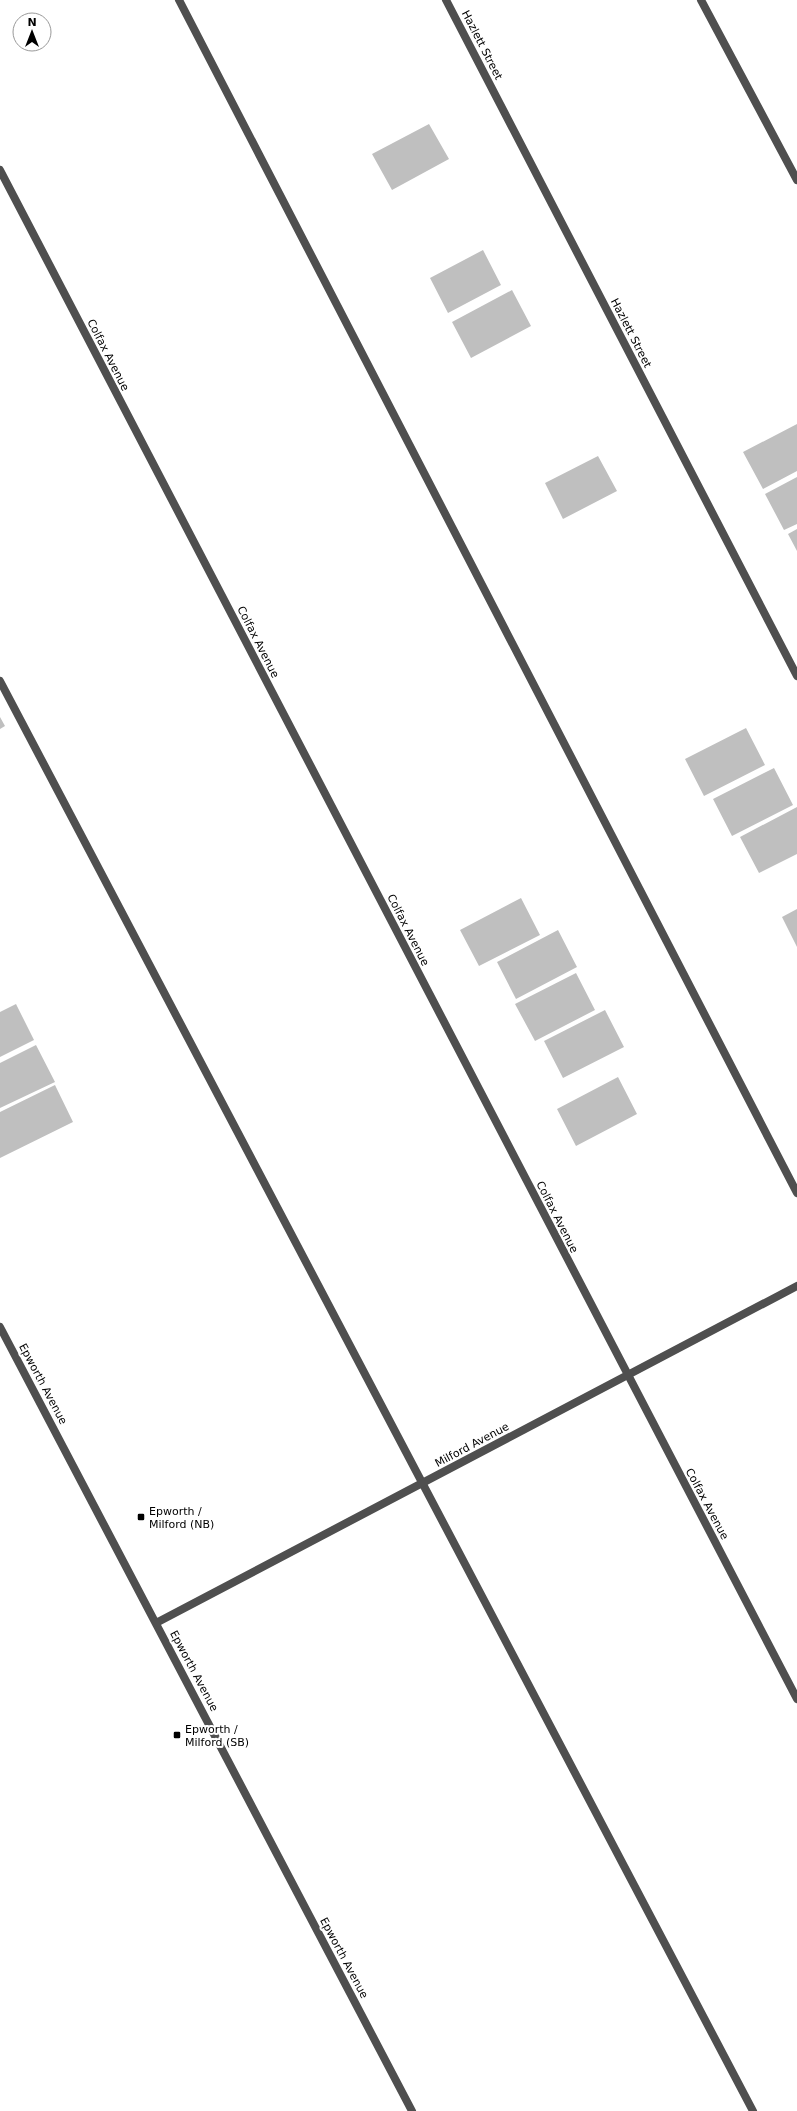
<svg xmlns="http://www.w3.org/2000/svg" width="797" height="2111" font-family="'DejaVu Sans',sans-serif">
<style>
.building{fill:#bfbfbf}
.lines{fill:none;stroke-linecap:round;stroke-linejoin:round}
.service{stroke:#4f4f4f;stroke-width:8}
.minor{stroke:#4f4f4f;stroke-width:8}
.poi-dot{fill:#000;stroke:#fff;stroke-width:1.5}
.labels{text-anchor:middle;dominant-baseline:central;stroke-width:4;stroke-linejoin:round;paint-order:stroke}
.street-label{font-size:11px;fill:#000;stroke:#fff}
.poi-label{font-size:11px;fill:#000;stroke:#fff;text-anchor:start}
</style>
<rect width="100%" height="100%" fill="#fff"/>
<!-- building -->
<path class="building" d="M429 124 449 159 392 190 372 154Z
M483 250 501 285 448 313 430 278Z
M512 290 531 326 471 358 452 322Z
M797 424V471L763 489 743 452Z
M598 456 617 491 563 519 545 483Z
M797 477V524L784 530 765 494Z
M797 529V551L788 534Z
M0 717 5 726 0 729Z
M746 728 765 765 704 796 685 759Z
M774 768 793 805 732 836 713 799Z
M797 807V854L759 873 740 837Z
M521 898 540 935 479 966 460 930Z
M797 909V947L782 917Z
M558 930 577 967 516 999 497 962Z
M576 973 595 1010 535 1041 515 1004Z
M16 1004 34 1040 0 1057V1012Z
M605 1010 624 1047 563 1078 544 1041Z
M36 1045 55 1082 0 1108V1063Z
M618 1077 637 1114 576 1146 557 1109Z
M55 1085 73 1122 0 1158V1112Z"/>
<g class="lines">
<!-- service -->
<path class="service" d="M179 0 797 1193
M701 0 797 180
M0 681 753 2111"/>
<!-- minor -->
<path class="minor" d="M446 0 797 676
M0 170 797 1699
M0 1327 412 2111
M156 1623 797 1286"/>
</g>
<!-- markers -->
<g class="poi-dot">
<rect x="137" y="1513" width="8" height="8" rx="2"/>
<rect x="173" y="1731" width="8" height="8" rx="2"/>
</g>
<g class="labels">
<!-- street labels -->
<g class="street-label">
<text transform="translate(482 45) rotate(63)">Hazlett Street</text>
<text transform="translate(631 333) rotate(63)">Hazlett Street</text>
<text transform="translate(108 355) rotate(63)">Colfax Avenue</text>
<text transform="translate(258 642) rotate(63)">Colfax Avenue</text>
<text transform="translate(408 930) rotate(63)">Colfax Avenue</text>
<text transform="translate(557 1217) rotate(63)">Colfax Avenue</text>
<text transform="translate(43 1384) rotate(62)">Epworth Avenue</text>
<text transform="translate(472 1445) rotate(-28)">Milford Avenue</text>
<text transform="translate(707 1504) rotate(62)">Colfax Avenue</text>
<text transform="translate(194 1671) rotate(62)">Epworth Avenue</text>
<text transform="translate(344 1958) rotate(62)">Epworth Avenue</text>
</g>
<!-- poi labels -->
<g class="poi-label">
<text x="149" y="1511">Epworth /<tspan x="149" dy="13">Milford (NB)</tspan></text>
<text x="185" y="1729">Epworth /<tspan x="185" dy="13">Milford (SB)</tspan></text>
</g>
</g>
<!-- north arrow -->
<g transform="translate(32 32)"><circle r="19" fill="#ffffff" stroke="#999999"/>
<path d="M0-3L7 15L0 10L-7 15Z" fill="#000000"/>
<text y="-6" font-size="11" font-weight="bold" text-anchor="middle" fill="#000000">N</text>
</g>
</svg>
